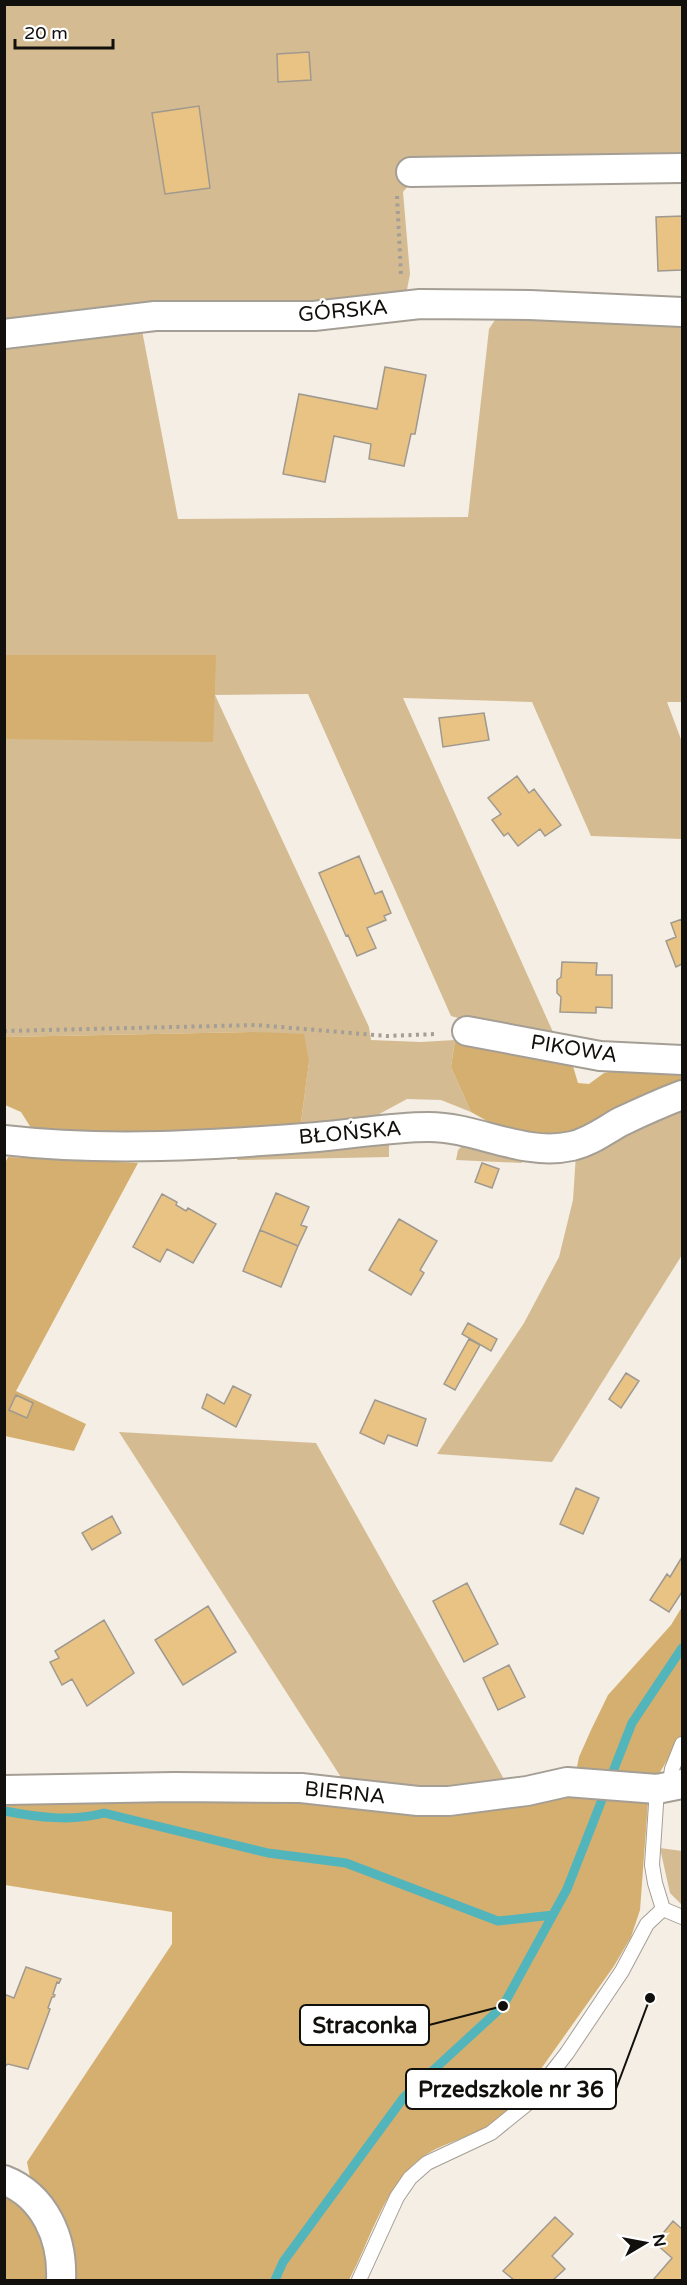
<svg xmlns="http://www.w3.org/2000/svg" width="687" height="2285" font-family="'Varela Round',sans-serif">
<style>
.green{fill:#d5bb91}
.forest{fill:#d4af6f}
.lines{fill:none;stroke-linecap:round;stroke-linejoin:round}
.stream{stroke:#52b5bc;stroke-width:9}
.building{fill:#e9c383;stroke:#9f9990;stroke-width:1.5}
.lane-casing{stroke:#a49e95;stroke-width:16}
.street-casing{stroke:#a49e95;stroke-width:32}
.path{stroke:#a39e96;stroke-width:4;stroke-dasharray:3 4.5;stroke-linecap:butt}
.lane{stroke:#fff;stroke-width:14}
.street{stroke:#fff;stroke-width:28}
.labels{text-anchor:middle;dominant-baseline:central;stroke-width:5;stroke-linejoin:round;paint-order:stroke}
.street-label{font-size:21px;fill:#12100c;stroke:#fff}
.leader{fill:none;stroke:#12100c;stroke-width:2}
.callout-dot{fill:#12100c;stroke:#fff;stroke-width:2}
.callout{fill:#fff;stroke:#12100c;stroke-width:2}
.callout-label{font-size:22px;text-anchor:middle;font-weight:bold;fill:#12100c}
</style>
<rect width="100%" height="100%" fill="#f4eee4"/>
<!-- green -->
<path class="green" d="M4 5H682V159L406 164 397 172 409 185 403 192 410 274 405 300 5 325Z
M501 311 682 321V702H667L682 742V839L591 836 532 702 403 698 557 1041 513 1033 451 1016 308 694 215 695 369 1027 371 1040 421 1042 455 1040 451 1067 471 1112 441 1100 407 1099 370 1119 300 1129 309 1062 252 1032 5 1037 4 342 141 325 178 519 468 517 489 329Z
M682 1102V1255L552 1462 437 1454 524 1323 559 1257 573 1200 576 1154Z
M385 1141 389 1144V1157L237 1160 239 1153Z
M463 1145 520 1157 522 1163 456 1160 458 1150Z
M119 1432 316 1443 509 1788 481 1793 346 1785Z
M660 1848 682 1851V1905L670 1893Z"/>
<!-- forest -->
<path class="forest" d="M5 655H216L213 742 5 739Z
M252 1032 304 1034 309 1062 300 1129 132 1137 33 1131 21 1112 5 1105 4 1037Z
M455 1040 496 1043 572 1063 578 1083 589 1084 604 1073 624 1069 682 1067V1086L560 1140 496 1126 471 1112 451 1067Z
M8 1157 138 1163 16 1391 86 1424 74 1451 5 1436V1163Z
M682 1607V1735L656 1779 576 1772 579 1757 591 1730 608 1695 671 1625Z
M566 1790 648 1802 640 1910 631 1937 614 1966 526 2090C514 2104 502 2118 486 2127 465 2139 439 2144 420 2159 385 2185 369 2243 349 2280H70L41 2192 30 2177 27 2162 172 1944V1912L5 1885 4 1795Z
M4 2190 33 2210 54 2280H5Z"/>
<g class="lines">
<!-- stream -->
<path class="stream" d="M4 1811C37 1817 71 1822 104 1813L268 1853 346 1863 498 1921 553 1915
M275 2280 283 2262 404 2097 503 2006 567 1889 632 1723 682 1648"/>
</g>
<!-- building -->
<path class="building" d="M309 52 311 80 278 82 277 54Z
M199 106 210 188 165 194 152 113Z
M682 216V270L658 271 656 217Z
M385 367 426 375 415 434H411L404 466 369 459 371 444 334 436 325 482 283 474 299 394 377 409Z
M484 713 489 740 443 747 439 718Z
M517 776 529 793 534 789 561 825 545 836 540 829 518 846 508 833 504 836 492 820 501 814 488 798Z
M359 856 375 894 382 891 391 913 384 916 386 920 367 928 376 948 357 956 348 935 346 936 319 873Z
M682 919V964L676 967 666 941 676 937 671 923Z
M562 962 597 963 596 975H612V1008L596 1007V1013L560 1012 561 997 557 993V980L561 977Z
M482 1163 499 1169 492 1188 475 1182Z
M276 1193 309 1207 301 1225 307 1227 298 1246 260 1230Z
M162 1194 177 1202 176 1205 186 1211 188 1208 216 1224 193 1263 167 1249 160 1262 133 1247Z
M399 1219 437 1241 420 1270 424 1273 411 1295 369 1270Z
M260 1230 298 1246 281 1287 243 1271Z
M468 1323 497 1339 491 1351 462 1334Z
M469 1339 480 1345 455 1390 444 1384Z
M626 1373 639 1381 621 1408 609 1399Z
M233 1386 251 1395 236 1427 202 1408 207 1394 224 1404Z
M16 1395 33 1403 27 1418 9 1410Z
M375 1400 426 1419 417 1446 388 1435 384 1444 360 1433Z
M576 1488 599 1498 583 1534 560 1524Z
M112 1516 121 1533 92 1550 82 1533Z
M682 1557V1592L669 1612 650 1600 667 1574 670 1577Z
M467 1583 498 1644 464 1662 433 1601Z
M208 1606 236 1652 183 1685 155 1640Z
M104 1620 134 1673 87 1706 72 1679 62 1685 50 1662 59 1658 55 1651Z
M509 1665 525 1697 498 1710 483 1678Z
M26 1967 61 1979 59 1983 57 1982 53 1994 55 1995 54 1997H52L48 2008 50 2009 28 2069 8 2064 4 2067V1994L14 1998Z
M555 2217 573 2234 552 2256 565 2269 553 2280H514L503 2271Z
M673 2221 682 2229V2280H653L672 2258 655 2243Z"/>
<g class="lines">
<!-- lane casing -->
<g class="lane-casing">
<path id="lane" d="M669 1788 672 1769 682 1744
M657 1789 652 1865 655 1883 663 1909
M663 1909 682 1917
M359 2280 397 2197 410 2178 427 2163 491 2133 528 2103 567 2053 622 1971 647 1924 663 1909"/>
</g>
<!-- street casing -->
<g class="street-casing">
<path id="street" d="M411 172 682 168
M4 334 155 316H314L420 304 530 305 682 312
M467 1031 600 1056 682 1060
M4 1140C108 1152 213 1145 317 1137 354 1134 391 1127 429 1127 477 1127 523 1157 572 1146 590 1142 604 1131 620 1122 641 1112 661 1103 682 1095
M4 1790 174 1787 301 1788 418 1801H449L527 1791 567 1782 657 1789 682 1784
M4 2180C45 2196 63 2239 61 2280"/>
</g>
<!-- path -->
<path class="path" d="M397 196 401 275
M4 1031 257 1025 387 1036 437 1034"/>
<!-- lane -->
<use href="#lane" class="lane"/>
<!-- street -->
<use href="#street" class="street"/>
</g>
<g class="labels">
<!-- street labels -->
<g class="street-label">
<text transform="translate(343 311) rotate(-5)">GÓRSKA</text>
<text transform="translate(574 1049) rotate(9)">PIKOWA</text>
<text transform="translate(350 1133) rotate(-5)">BŁOŃSKA</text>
<text transform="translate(345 1793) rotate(6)">BIERNA</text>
</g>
</g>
<!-- callouts -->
<path class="leader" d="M503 2006L429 2025M650 1998L616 2089"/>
<g class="callout-dot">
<circle cx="503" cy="2006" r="6"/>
<circle cx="650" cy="1998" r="6"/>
</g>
<g class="callout">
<rect x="300" y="2005" width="129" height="40" rx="6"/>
<rect x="406" y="2069" width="210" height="40" rx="6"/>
</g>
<g class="callout-label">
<text x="365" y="2033">Straconka</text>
<text x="511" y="2097">Przedszkole nr 36</text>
</g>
<!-- border -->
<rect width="687" height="2285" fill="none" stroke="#12100c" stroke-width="12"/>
<!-- north arrow -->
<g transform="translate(645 2243) rotate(80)" stroke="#ffffff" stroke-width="4.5" paint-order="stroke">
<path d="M0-4.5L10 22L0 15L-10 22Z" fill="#12100c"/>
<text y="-9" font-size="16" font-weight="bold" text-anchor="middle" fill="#12100c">N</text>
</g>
<!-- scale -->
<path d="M15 39v9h98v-9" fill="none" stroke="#12100c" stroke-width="3"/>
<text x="24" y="39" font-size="18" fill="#12100c" stroke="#ffffff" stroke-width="4.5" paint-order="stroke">20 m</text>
</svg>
